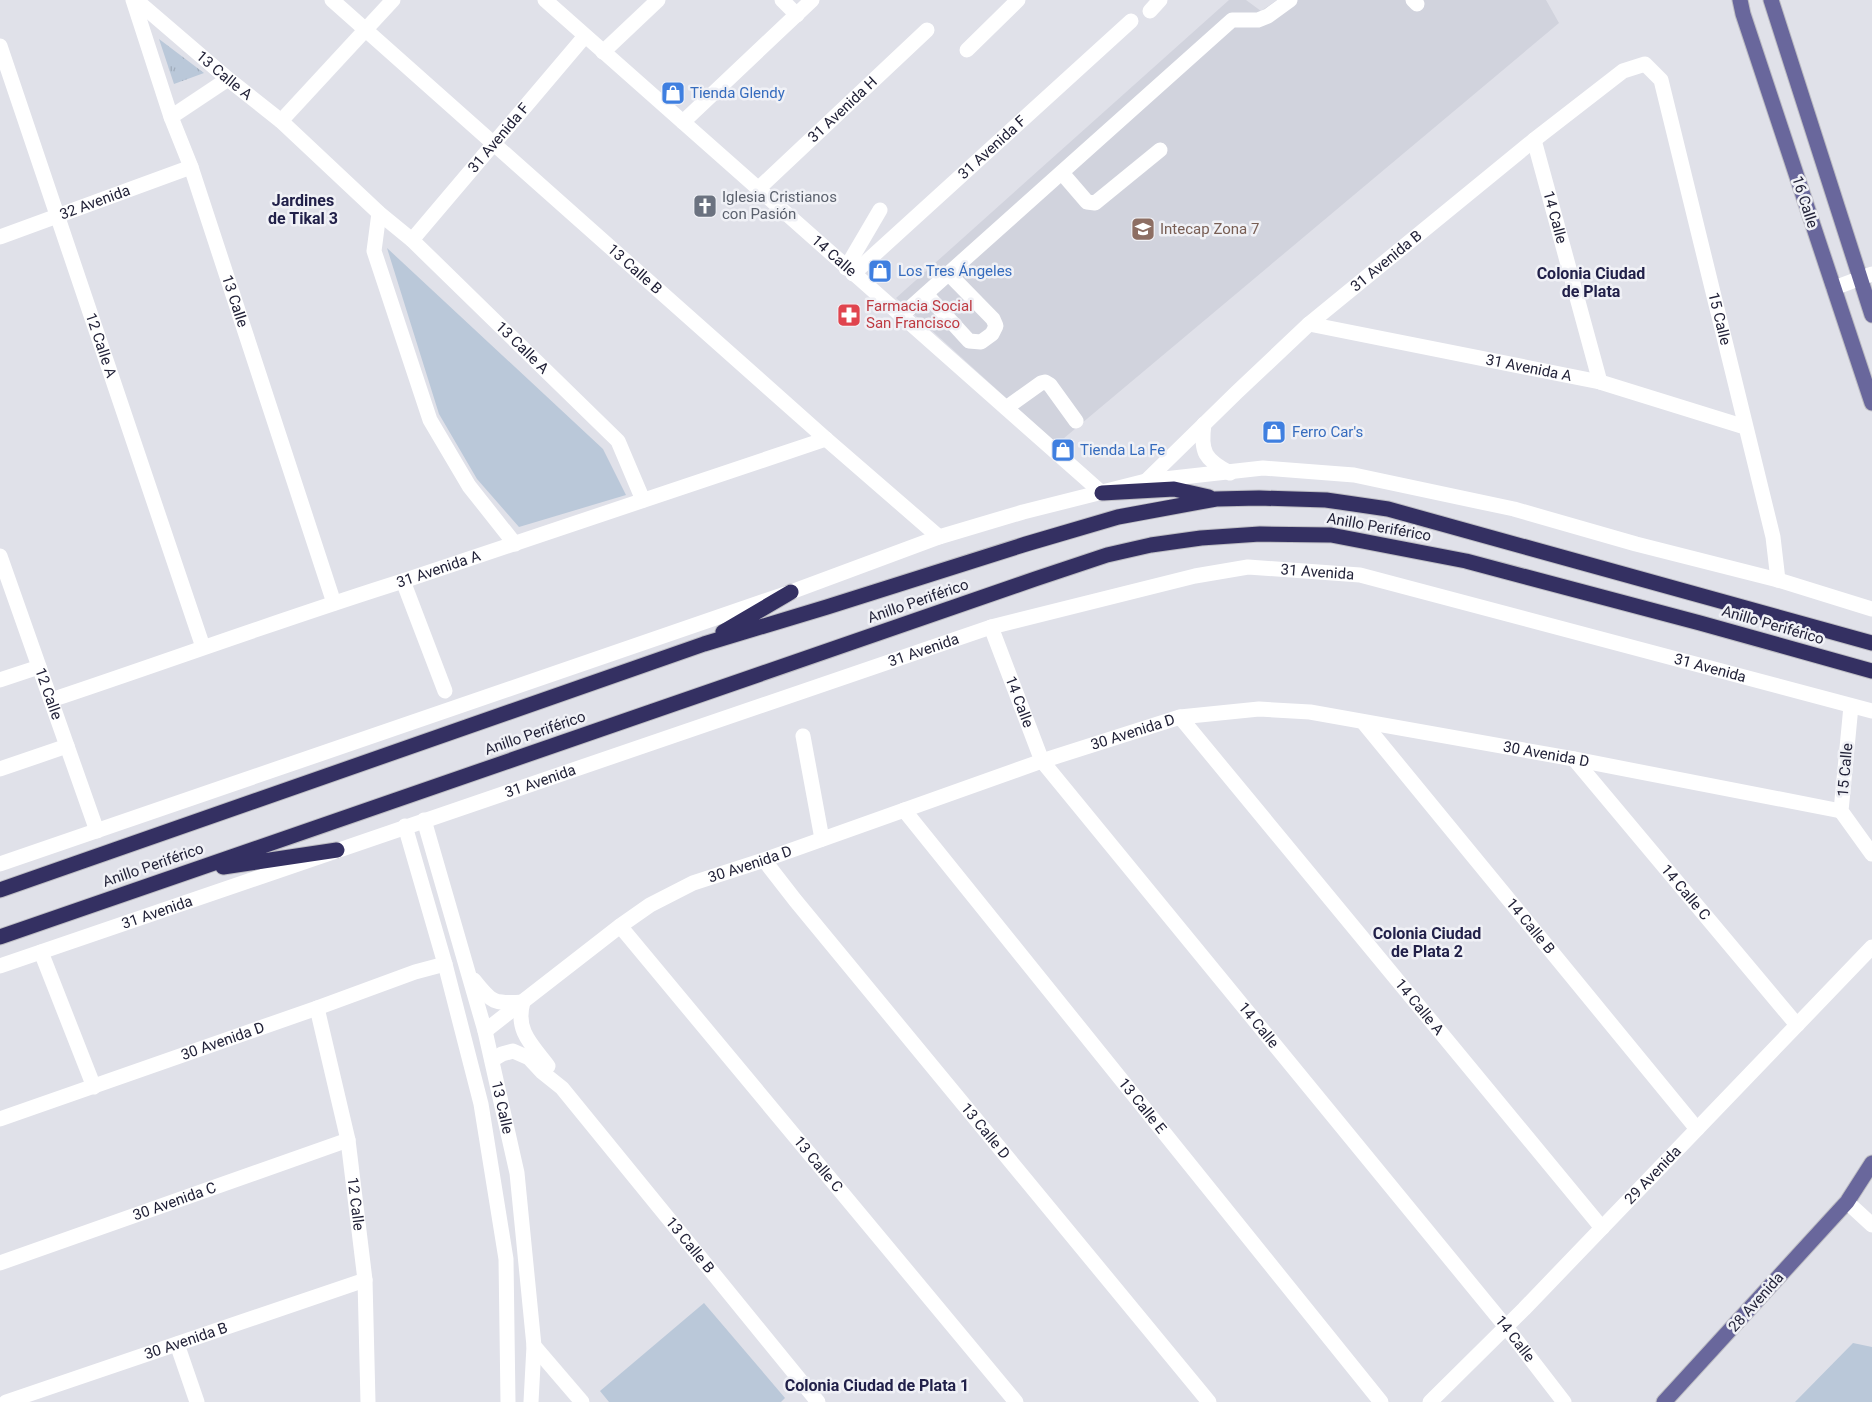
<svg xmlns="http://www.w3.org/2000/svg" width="1872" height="1402" font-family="Roboto,sans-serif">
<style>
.built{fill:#d1d3dd}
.grass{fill:url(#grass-tufts)}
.park{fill:#bac8d9}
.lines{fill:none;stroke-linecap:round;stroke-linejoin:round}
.major-casing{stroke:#bdbdc3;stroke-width:17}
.highway-casing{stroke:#bdbdc3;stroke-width:17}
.minor{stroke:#fff;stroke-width:15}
.major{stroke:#69679c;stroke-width:15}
.highway{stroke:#343062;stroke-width:15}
.labels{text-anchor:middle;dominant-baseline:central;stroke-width:5;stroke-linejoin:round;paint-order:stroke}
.street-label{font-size:15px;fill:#222238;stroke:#f0f1f6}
.shop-label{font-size:15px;fill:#366cbe;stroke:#f0f1f6;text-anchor:start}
.worship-label{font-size:15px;fill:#5b616d;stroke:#f0f1f6;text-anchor:start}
.education-label{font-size:15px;fill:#785e54;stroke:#f0f1f6;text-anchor:start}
.health-label{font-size:15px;fill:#be3a42;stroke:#f0f1f6;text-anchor:start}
.neighbourhood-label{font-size:16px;font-weight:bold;fill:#212049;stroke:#f0f1f6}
</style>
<defs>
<pattern id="grass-tufts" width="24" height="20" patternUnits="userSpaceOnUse" patternTransform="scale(1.25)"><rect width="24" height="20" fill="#bac8d9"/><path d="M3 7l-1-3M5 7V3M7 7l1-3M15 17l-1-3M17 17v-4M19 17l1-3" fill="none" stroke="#a0acbb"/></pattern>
</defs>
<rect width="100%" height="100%" fill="#e0e1e9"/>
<!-- built -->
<path class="built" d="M1229 0H1246L1261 11 1277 0H1546L1559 23 1057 444 896 298Z"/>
<!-- grass -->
<path class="grass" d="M159 39 204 73 174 84Z"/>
<!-- park -->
<path class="park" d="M387 248 603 449 626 495 519 527 477 479 439 414Z
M704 1303 785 1398 781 1402H609L600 1391Z
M1853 1343 1872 1347V1402H1795Z"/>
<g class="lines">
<!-- major casing -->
<g class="major-casing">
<path id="major" d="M1740 0 1743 14 1872 403
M1771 0 1872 315
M1664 1402 1847 1202 1872 1163"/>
</g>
<!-- highway casing -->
<g class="highway-casing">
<path id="highway" d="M1102 493 1174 489 1209 497
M723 632 791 592
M223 867 337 850
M0 890 704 644 827 607 1026 544 1118 517 1216 499 1259 498 1326 500 1388 509 1872 643
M0 937 1035 579 1107 555 1151 545 1201 538 1260 534 1331 535 1466 561 1700 623 1872 671"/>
</g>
<!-- minor -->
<g class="minor">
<path id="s1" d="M133 0 171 117 191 167 334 603"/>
<path id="s2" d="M136 0 228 79 281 121 379 213 412 240 618 441 643 500"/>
<path id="s3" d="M332 0 826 439 939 537"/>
<path id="s4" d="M545 0 1102 493"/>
<path d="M782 0 797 15"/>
<path d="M1413 0 1417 4"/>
<path d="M1150 11 1160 0"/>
<path id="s5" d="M0 46 203 647"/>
<path d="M967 50 1018 0"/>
<path d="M603 52 658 0"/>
<path d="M171 117 228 79"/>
<path d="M281 121 393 0"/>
<path d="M683 122 812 0"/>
<path id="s6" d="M1534 140 1600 382"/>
<path d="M1062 173 1087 202 1095 203 1160 150"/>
<path id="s7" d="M758 189 927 30"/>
<path d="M379 213 374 251 430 420 469 486 515 544"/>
<path id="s8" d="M0 237 191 167"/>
<path id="s9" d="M412 240 585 36"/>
<path d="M846 268 880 210"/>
<path id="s10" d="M853 274 1131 21"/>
<path d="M1834 288 1872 274"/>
<path d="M926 294 969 341 981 342 992 334 996 326 993 319 949 274"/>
<path d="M901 316 1232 20H1258L1268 16 1290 0"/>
<path id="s11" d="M1309 324 1600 382 1745 427"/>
<path d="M1006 408 1041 383 1045 382 1050 385 1076 421"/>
<path d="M1204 424C1200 452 1205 460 1230 473"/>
<path id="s12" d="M1146 481 1237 392 1309 324 1534 140 1623 71 1645 64 1661 80 1773 537 1778 580"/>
<path id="s13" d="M0 556 97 831"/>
<path d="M403 581 445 691"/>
<path id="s14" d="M991 627 1042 761 1506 1327 1564 1402"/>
<path d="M0 680 39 667"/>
<path id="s15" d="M51 700C168 661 285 618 403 581L826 439"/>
<path d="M1851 706 1841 811 1872 854"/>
<path id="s16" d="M1180 717 1602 1228"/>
<path id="s17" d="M1363 722 1697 1129"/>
<path d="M803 736 822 839"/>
<path id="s18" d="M1574 759 1797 1025"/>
<path d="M0 769 67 746"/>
<path id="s19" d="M904 810 1381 1402"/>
<path id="s20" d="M424 820 485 1031 517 1173 534 1346 531 1402"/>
<path d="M405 826 445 964 481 1104 506 1259 508 1402"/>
<path id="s21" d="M764 860 795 900 1209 1402"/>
<path d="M0 864 791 592 939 537 1023 512 1146 481 1263 468 1354 475 1514 509 1636 544 1778 580 1872 609"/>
<path id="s22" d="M620 926 1016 1402"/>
<path d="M41 952 94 1087"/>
<path id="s23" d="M0 966 991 627 1195 576 1248 567 1360 575 1872 711"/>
<path d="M474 980C492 1003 494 1004 523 1002 515 1030 531 1044 548 1066"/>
<path id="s24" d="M317 1008 348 1140 365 1280 368 1402"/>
<path id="s25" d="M485 1031 620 926 650 905 693 883 764 860 1042 761 1180 717 1259 709 1310 712 1574 759 1841 811"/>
<path id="s26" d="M492 1060 502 1054 513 1051 529 1058 542 1072 562 1088 818 1402"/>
<path id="s27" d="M0 1119 317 1008 415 972 445 964"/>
<path d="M1847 1202 1872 1225"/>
<path id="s28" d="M0 1263 348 1140"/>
<path d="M177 1344 197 1402"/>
<path d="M534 1346 582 1402"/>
<path id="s29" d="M6 1402 365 1280"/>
<path id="s30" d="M1430 1402 1524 1309 1872 947"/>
</g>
<!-- major -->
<use href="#major" class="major"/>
<!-- highway -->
<use href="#highway" class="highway"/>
</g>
<!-- icons -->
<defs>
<g id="shop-square" transform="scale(1.25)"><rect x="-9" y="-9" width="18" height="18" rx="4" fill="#3f7fe0" stroke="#f0f1f6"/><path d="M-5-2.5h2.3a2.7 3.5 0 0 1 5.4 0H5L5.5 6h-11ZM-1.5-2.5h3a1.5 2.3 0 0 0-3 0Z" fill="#fff"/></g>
<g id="church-square" transform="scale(1.25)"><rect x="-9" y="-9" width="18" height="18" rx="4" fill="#6b7280" stroke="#f0f1f6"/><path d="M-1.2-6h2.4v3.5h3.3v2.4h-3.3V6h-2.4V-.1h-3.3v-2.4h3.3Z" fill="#fff"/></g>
<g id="university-square" transform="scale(1.25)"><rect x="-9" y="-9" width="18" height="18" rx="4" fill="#8d6e63" stroke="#f0f1f6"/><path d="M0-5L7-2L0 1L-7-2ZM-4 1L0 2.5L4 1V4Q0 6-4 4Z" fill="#fff"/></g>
<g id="pharmacy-square" transform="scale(1.25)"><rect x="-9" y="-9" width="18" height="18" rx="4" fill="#e0444e" stroke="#f0f1f6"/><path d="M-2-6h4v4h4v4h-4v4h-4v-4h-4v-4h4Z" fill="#fff"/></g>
</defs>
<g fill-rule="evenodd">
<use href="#shop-square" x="673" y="93"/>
<use href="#church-square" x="705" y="206"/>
<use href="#university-square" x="1143" y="229"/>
<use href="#shop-square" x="880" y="271"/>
<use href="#pharmacy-square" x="849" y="315"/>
<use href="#shop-square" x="1274" y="432"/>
<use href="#shop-square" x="1063" y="450"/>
</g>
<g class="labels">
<!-- street labels -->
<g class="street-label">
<text stroke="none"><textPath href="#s2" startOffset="116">13 Calle A</textPath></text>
<text stroke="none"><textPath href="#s7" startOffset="116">31 Avenida H</textPath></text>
<text stroke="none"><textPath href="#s9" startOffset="134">31 Avenida F</textPath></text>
<text stroke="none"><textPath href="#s10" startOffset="188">31 Avenida F</textPath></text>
<text transform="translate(1805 202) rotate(72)">16 Calle</text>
<text stroke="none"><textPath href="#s8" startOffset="101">32 Avenida</textPath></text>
<text stroke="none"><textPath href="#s6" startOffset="80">14 Calle</textPath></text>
<text stroke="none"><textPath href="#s4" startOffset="386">14 Calle</textPath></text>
<text stroke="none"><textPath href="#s12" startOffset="326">31 Avenida B</textPath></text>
<text stroke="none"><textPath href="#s3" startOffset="405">13 Calle B</textPath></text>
<text stroke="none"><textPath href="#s1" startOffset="318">13 Calle</textPath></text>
<text stroke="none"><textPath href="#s12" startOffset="921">15 Calle</textPath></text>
<text stroke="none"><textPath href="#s5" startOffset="316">12 Calle A</textPath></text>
<text stroke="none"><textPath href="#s2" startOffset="520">13 Calle A</textPath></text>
<text stroke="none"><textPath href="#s11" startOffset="224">31 Avenida A</textPath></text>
<text transform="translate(1379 527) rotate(10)">Anillo Periférico</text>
<text stroke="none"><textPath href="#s15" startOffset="409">31 Avenida A</textPath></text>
<text stroke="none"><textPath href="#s23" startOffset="1381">31 Avenida</textPath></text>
<text transform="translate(918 601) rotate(-19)">Anillo Periférico</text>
<text transform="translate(1773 625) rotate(16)">Anillo Periférico</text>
<text stroke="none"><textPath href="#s23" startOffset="976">31 Avenida</textPath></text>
<text stroke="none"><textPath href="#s23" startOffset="1786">31 Avenida</textPath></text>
<text stroke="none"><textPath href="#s13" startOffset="146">12 Calle</textPath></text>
<text stroke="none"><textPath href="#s14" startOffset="80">14 Calle</textPath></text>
<text stroke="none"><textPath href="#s25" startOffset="721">30 Avenida D</textPath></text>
<text transform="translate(535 733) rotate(-19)">Anillo Periférico</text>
<text stroke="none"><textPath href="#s25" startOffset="1141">30 Avenida D</textPath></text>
<text transform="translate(1845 770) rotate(-85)">15 Calle</text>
<text stroke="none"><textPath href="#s23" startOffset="571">31 Avenida</textPath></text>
<text stroke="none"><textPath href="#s25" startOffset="316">30 Avenida D</textPath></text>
<text transform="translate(153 865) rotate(-19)">Anillo Periférico</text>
<text stroke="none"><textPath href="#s18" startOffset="174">14 Calle C</textPath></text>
<text stroke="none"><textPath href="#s23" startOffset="166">31 Avenida</textPath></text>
<text stroke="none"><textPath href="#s17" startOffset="264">14 Calle B</textPath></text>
<text stroke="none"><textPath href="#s16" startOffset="376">14 Calle A</textPath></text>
<text stroke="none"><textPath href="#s14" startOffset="485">14 Calle</textPath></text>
<text stroke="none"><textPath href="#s27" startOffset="236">30 Avenida D</textPath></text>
<text stroke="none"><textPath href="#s19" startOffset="380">13 Calle E</textPath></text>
<text stroke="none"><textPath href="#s20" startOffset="298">13 Calle</textPath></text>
<text stroke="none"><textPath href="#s21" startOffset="350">13 Calle D</textPath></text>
<text stroke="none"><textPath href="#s22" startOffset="310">13 Calle C</textPath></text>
<text stroke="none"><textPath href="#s30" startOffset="318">29 Avenida</textPath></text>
<text stroke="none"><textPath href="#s28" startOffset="185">30 Avenida C</textPath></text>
<text stroke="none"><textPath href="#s24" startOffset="200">12 Calle</textPath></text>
<text stroke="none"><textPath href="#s26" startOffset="288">13 Calle B</textPath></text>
<text transform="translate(1756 1302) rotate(-48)">28 Avenida</text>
<text stroke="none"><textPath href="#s14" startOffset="890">14 Calle</textPath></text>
<text stroke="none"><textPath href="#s29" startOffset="190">30 Avenida B</textPath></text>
</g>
<!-- shop labels -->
<g class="shop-label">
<text x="690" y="93">Tienda Glendy</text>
<text x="898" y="271">Los Tres Ángeles</text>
<text x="1292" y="432">Ferro Car's</text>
<text x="1080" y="450">Tienda La Fe</text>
</g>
<!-- worship labels -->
<g class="worship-label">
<text x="722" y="197">Iglesia Cristianos<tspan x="722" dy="17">con Pasión</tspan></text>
</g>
<!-- education labels -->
<g class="education-label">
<text x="1160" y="229">Intecap Zona 7</text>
</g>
<!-- health labels -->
<g class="health-label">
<text x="866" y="306">Farmacia Social<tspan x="866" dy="17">San Francisco</tspan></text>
</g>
<!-- neighbourhood labels -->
<g class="neighbourhood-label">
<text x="303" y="200">Jardines<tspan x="303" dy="18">de Tikal 3</tspan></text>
<text x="1591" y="273">Colonia Ciudad<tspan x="1591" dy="18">de Plata</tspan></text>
<text x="1427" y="933">Colonia Ciudad<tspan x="1427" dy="18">de Plata 2</tspan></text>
<text x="877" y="1385">Colonia Ciudad de Plata 1</text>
</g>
</g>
</svg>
